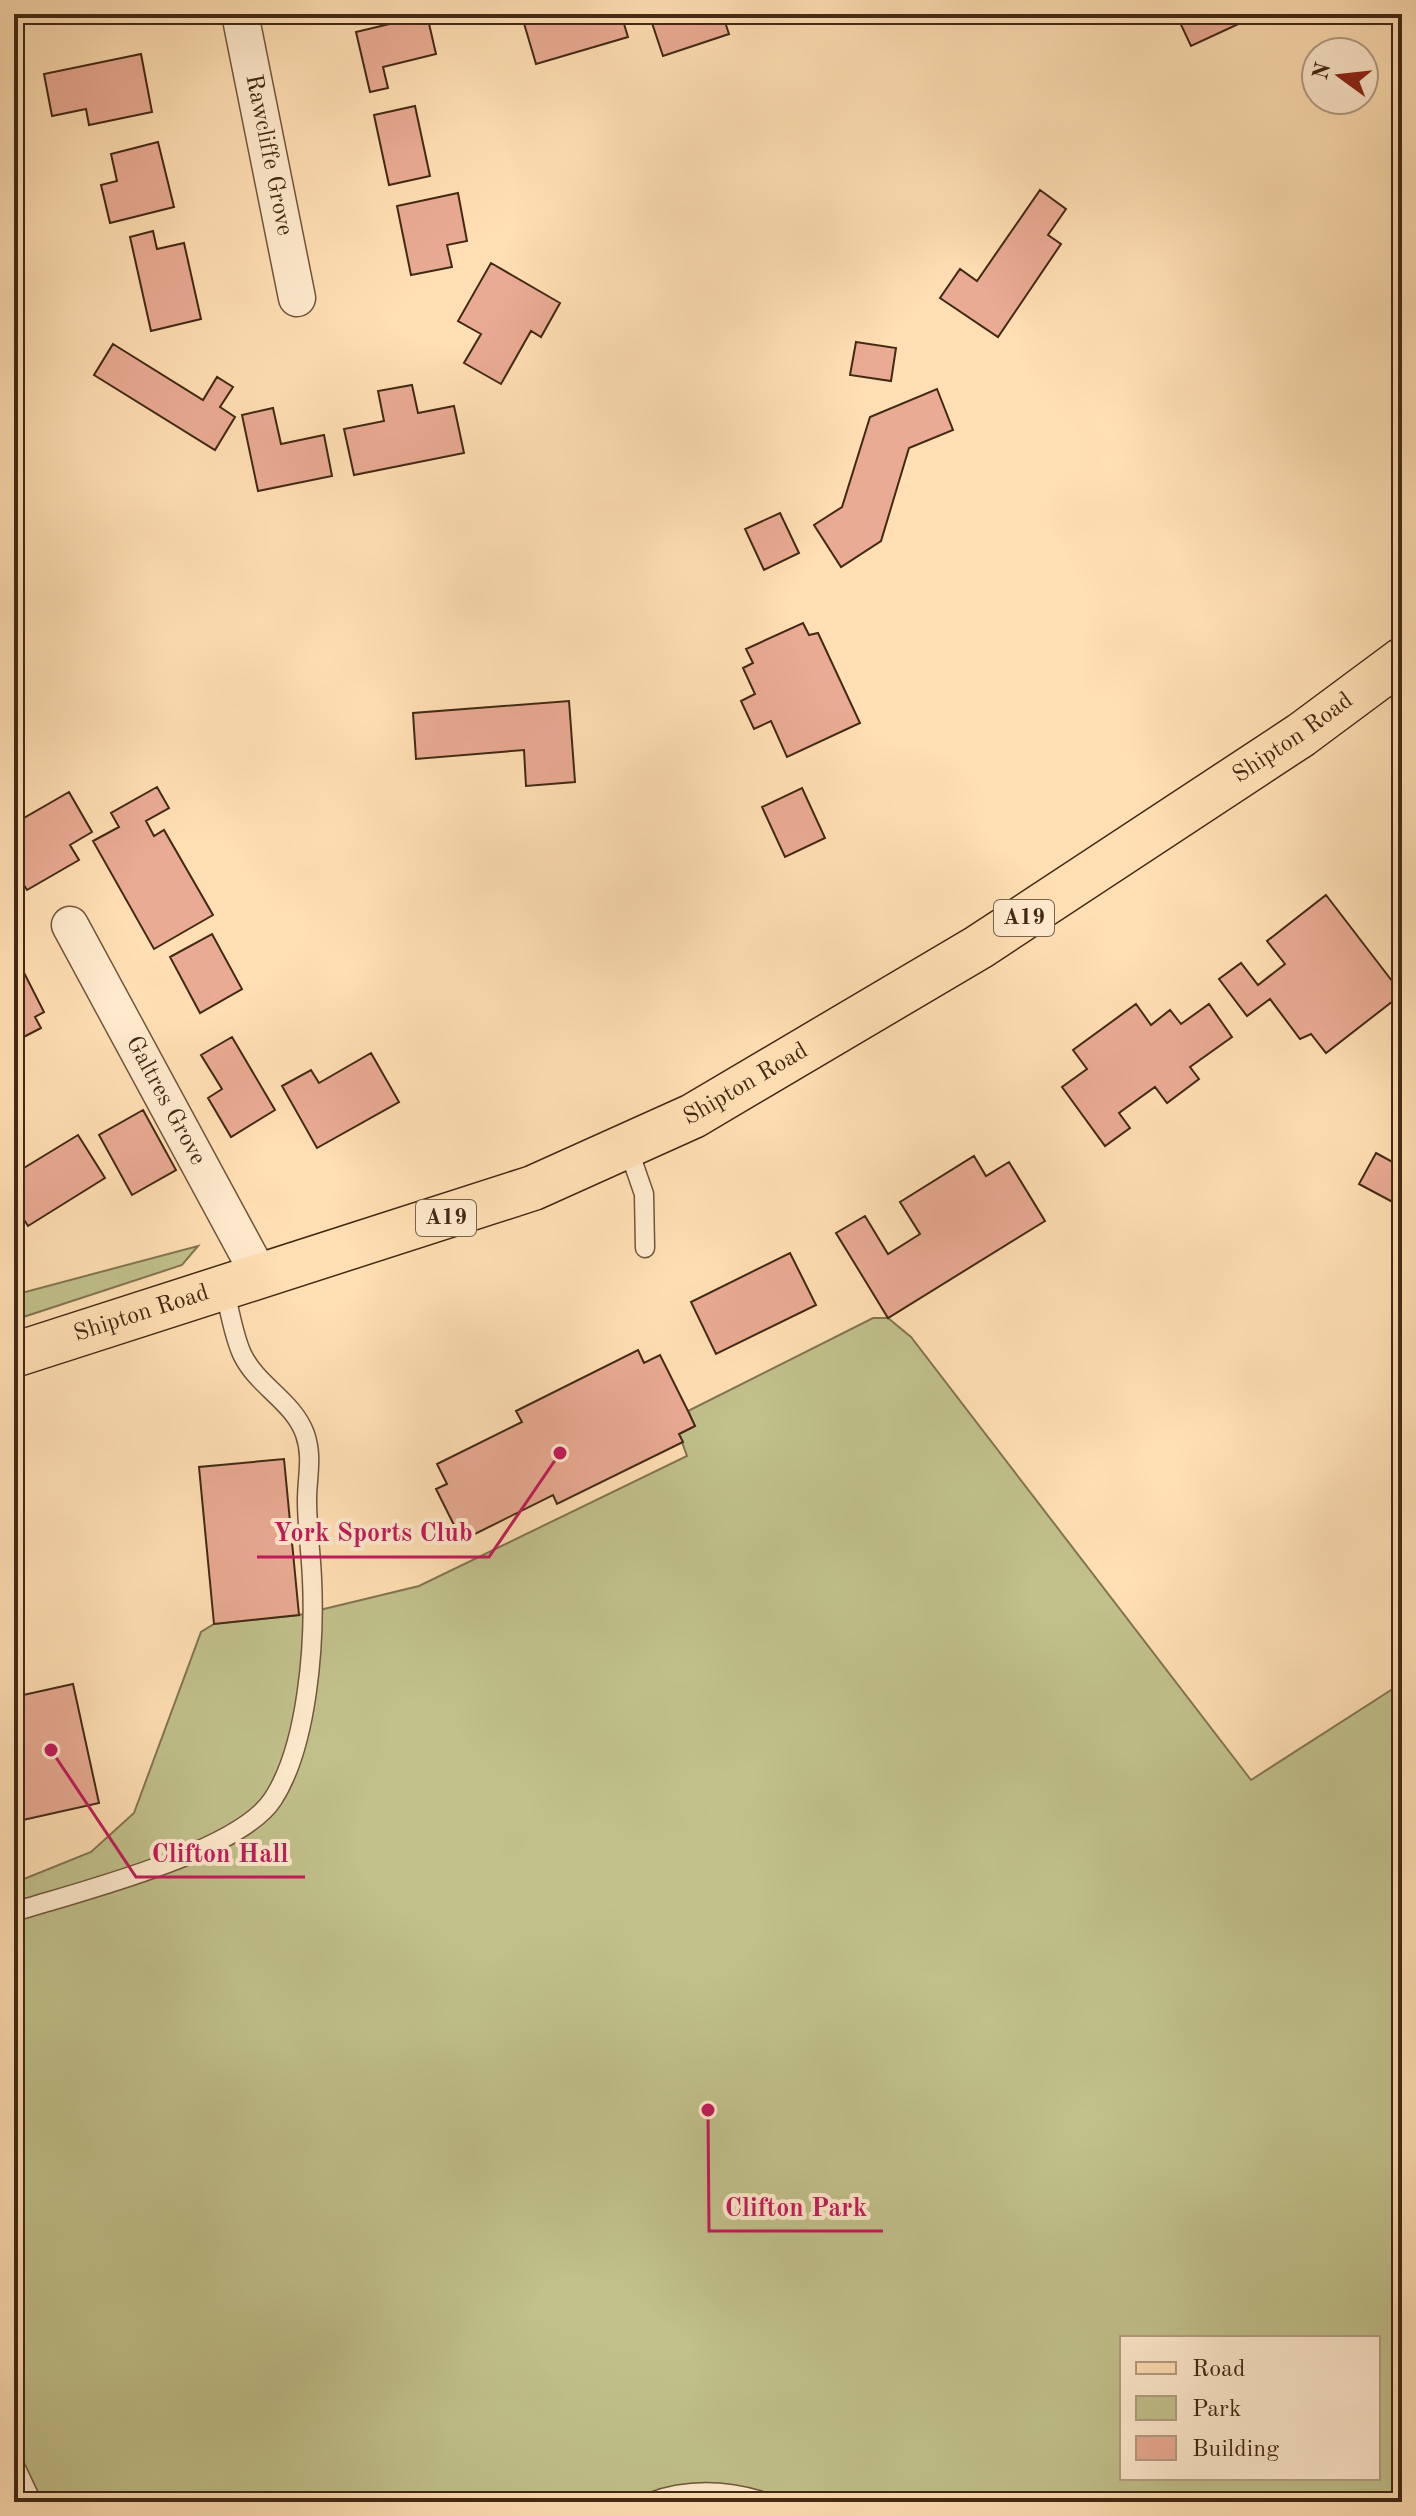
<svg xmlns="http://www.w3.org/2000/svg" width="1416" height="2516" font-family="'Old Standard TT',serif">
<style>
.green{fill:#c1c18b;stroke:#827550;stroke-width:2;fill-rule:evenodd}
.building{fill:#eaab94;stroke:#422915;stroke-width:2}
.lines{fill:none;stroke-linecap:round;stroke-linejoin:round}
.service-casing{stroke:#71563c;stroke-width:21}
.minor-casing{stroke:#71563c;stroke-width:39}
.primary-casing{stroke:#422915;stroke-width:47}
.service{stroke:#ffeace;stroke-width:18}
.minor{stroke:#ffeace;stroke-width:36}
.primary{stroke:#ffdfb3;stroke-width:44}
.labels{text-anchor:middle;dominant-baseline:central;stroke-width:8;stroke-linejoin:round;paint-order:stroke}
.shield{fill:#ffeace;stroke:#7b634c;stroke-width:2}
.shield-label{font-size:22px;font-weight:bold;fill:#422915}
.street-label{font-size:24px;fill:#422915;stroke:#ffeace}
.leader{fill:none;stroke:#c2185b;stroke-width:3}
.callout-dot{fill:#c2185b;stroke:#ffeace;stroke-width:3}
.callout-label{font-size:26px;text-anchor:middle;font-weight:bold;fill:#c2185b;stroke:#ffeace;stroke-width:8;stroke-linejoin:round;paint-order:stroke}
</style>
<rect width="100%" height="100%" fill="#ffdfb3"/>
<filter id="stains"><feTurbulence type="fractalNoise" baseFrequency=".0025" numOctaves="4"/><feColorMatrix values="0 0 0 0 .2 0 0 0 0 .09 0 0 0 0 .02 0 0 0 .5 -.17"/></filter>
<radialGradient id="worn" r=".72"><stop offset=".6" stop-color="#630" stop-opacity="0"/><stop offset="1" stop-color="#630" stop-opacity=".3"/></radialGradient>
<!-- green -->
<path class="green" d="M198 1246 182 1265 14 1320V1295Z
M873 1318H888L911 1337 1251 1780 1402 1683V2502H14V1883L91 1852 134 1813 201 1632 214 1624 299 1615 419 1586 687 1456 679 1434 695 1426 688 1411ZM1122 2338H1378V2478H1122Z"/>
<!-- building -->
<path class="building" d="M545 14H621L628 37 536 64 523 20Z
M649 14H730L723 16 729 34 663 56Z
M1176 14H1260L1191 46Z
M427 15 436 54 383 67 388 88 370 92 356 32Z
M141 54 152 112 89 125 86 109 52 116 44 74Z
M415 106 430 176 389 185 374 115Z
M158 142 174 207 110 223 101 185 117 181 111 154Z
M1040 190 1066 209 1048 235 1061 244 998 337 940 298 960 269 977 281Z
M458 193 467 241 447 245 452 267 411 275 397 206Z
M153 231 157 249 184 243 201 319 151 331 130 237Z
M491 263 560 303 541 337 531 331 501 384 464 363 481 334 458 321Z
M856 342 896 348 891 381 850 375Z
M113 344 203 400 217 377 233 387 220 407 235 417 215 450 94 375Z
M412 385 418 413 454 406 464 453 354 475 344 429 384 421 378 391Z
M937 389 953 430 909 448 881 541 841 567 814 525 842 507 870 417Z
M273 408 281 444 324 435 332 476 258 491 242 415Z
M780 513 799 553 764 570 745 529Z
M803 623 809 635 818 633 860 723 787 757 771 721 754 729 741 701 755 694 743 668 753 663 746 649Z
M569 701 575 782 526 786 524 750 416 759 413 713Z
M157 787 169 808 146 821 154 836 164 830 213 915 154 949 93 841 119 827 111 813Z
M802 788 825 838 785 857 762 807Z
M69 792 92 832 70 845 79 860 27 890 14 869V820L15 823Z
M1326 895 1402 994 1326 1053 1311 1034 1300 1039 1270 999 1247 1016 1219 979 1241 963 1258 985 1285 964 1267 941Z
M212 934 242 989 200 1013 170 957Z
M14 953 44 1012 35 1017 41 1028 14 1042Z
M1136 1004 1151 1025 1170 1010 1181 1024 1209 1004 1232 1037 1190 1067 1199 1079 1167 1103 1155 1087 1119 1113 1130 1128 1105 1146 1062 1087 1087 1069 1073 1050Z
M232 1037 275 1110 231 1137 208 1098 222 1089 201 1055Z
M371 1053 399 1102 317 1148 282 1086 311 1070 319 1083Z
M143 1110 176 1170 132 1195 99 1135Z
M78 1135 105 1178 28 1226 14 1204V1174Z
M1376 1153 1402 1167V1207L1359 1184Z
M974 1156 986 1176 1009 1162 1045 1221 888 1318 836 1233 865 1216 888 1254 920 1234 900 1202Z
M790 1253 816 1305 716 1354 691 1302Z
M638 1350 644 1363 660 1355 688 1411 695 1426 679 1434 683 1442 557 1504 553 1495 473 1535 468 1525 457 1531 436 1489 447 1484 437 1464 522 1422 516 1411Z
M284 1459 299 1615 214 1624 199 1467Z
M73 1684 99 1803 14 1822V1697Z"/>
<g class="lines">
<!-- service casing -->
<g class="service-casing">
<path id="service" d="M628 1148 644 1194 645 1248
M14 1912C77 1892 238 1853 273 1799 308 1745 315 1642 312 1579 311 1553 307 1527 307 1500 307 1477 313 1457 305 1434 293 1401 257 1386 242 1354 233 1334 230 1310 224 1289
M14 2464 32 2502
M651 2502C689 2488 727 2490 765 2502"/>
</g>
<!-- minor casing -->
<g class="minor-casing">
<g id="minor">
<path id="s1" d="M240 14 297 298"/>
<path id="s2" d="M70 925 261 1278"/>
</g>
</g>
<!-- primary casing -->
<g class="primary-casing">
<g id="primary">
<path id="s3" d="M14 1355 533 1188 693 1116 979 947 1301 735 1402 660"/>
</g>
</g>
<!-- service -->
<use href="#service" class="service"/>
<!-- minor -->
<use href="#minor" class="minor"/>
<!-- primary -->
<use href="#primary" class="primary"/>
</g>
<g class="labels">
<!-- shield labels -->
<g class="shield">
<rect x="994" y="900" width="60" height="36" rx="6"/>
<rect x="416" y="1200" width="60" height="36" rx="6"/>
</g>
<g class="shield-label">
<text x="1024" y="918">A19</text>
<text x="446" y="1218">A19</text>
</g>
<!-- street labels -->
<g class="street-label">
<text stroke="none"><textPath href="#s1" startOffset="144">Rawcliffe Grove</textPath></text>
<text stroke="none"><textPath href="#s3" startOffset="1430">Shipton Road</textPath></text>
<text stroke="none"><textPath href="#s3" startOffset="782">Shipton Road</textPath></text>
<text stroke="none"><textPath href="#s2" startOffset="200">Galtres Grove</textPath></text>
<text stroke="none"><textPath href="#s3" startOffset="134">Shipton Road</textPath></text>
</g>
</g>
<!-- callouts -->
<path class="leader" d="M560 1453L489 1557H257M51 1750L136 1877H305M708 2110L709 2231H883"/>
<g class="callout-dot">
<circle cx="560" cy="1453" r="8"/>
<circle cx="51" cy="1750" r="8"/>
<circle cx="708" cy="2110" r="8"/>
</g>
<g class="callout-label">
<text x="373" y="1541">York Sports Club</text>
<text x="220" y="1862">Clifton Hall</text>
<text x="796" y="2216">Clifton Park</text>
</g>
<!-- margin -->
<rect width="1416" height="2516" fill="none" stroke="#ffdfb3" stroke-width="48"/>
<rect x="16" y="16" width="1384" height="2484" fill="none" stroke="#422915" stroke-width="4"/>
<rect x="24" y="24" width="1368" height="2468" fill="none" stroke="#422915" stroke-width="2"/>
<!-- legend -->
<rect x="1120" y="2336" width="260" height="144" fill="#ffeace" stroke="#b39d84" stroke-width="2"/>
<rect x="1136" y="2362" width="40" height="12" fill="#ffdfb3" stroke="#b39d84" stroke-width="2"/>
<text x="1192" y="2376" font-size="24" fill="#422915">Road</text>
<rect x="1136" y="2396" width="40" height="24" fill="#c1c18b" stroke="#b39d84" stroke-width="2"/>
<text x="1192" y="2416" font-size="24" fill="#422915">Park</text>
<rect x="1136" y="2436" width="40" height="24" fill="#eaab94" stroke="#b39d84" stroke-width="2"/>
<text x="1192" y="2456" font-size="24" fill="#422915">Building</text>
<!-- north arrow -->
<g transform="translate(1340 76) rotate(285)"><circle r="38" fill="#ffeace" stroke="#b39d84" stroke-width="2"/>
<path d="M0-6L14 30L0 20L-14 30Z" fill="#8f2418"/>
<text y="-12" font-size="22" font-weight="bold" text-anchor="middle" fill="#422915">N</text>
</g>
<rect width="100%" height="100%" filter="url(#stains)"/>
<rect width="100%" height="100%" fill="url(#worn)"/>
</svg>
